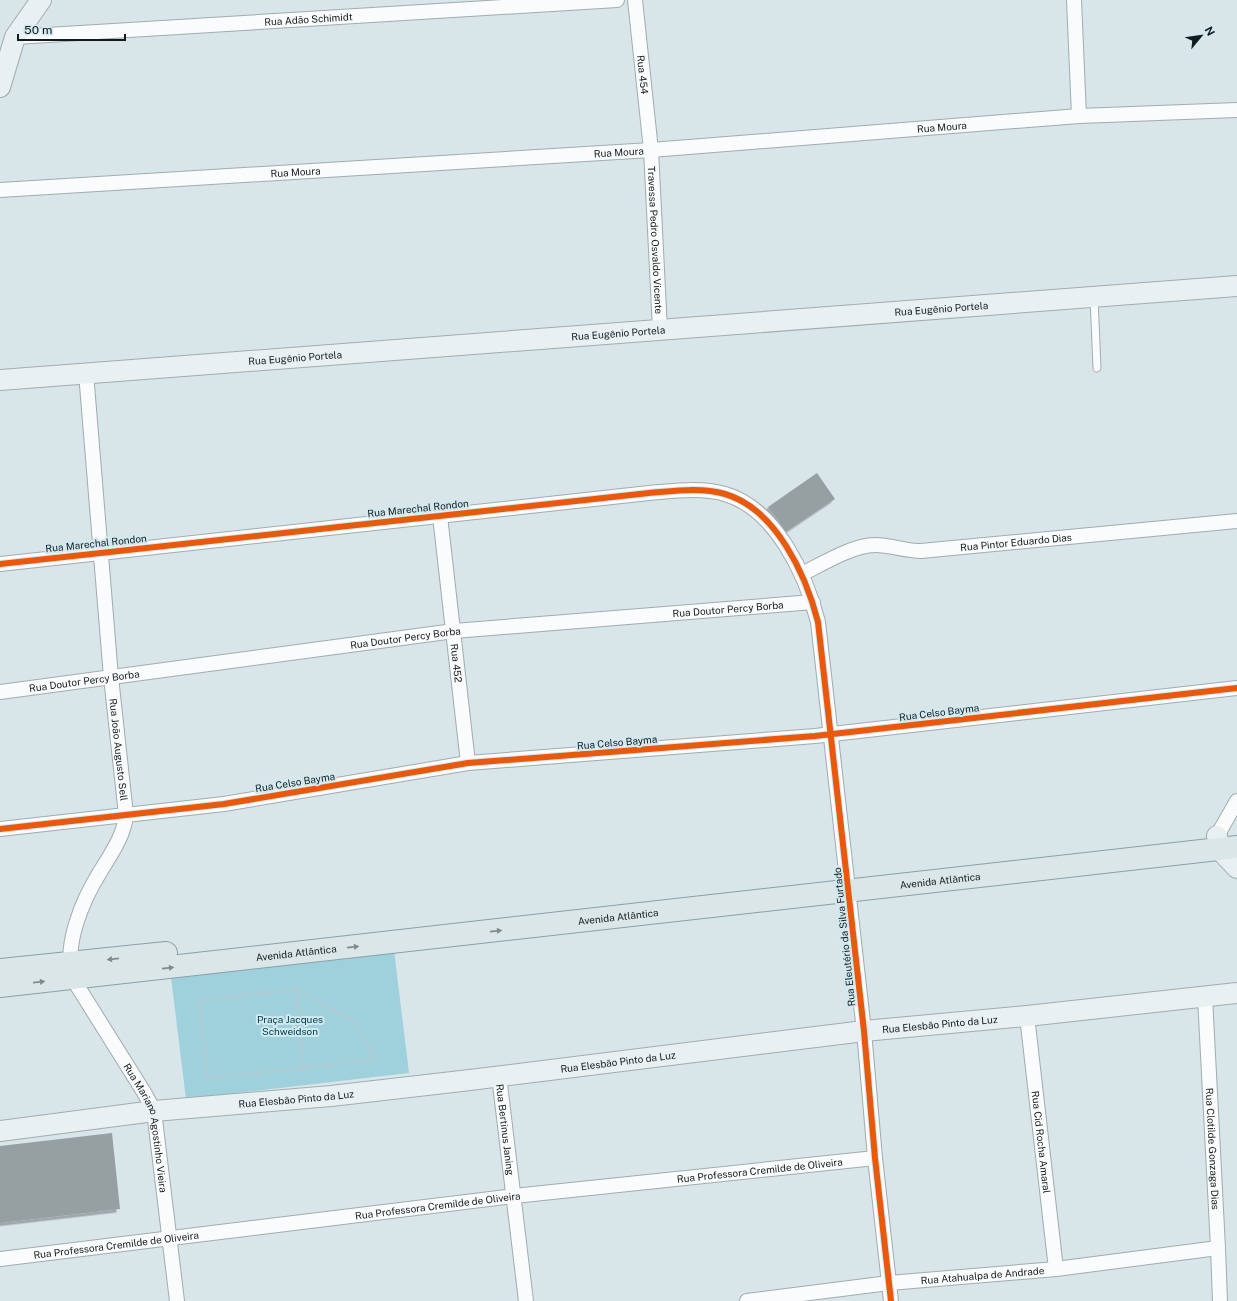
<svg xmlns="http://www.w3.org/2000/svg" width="1237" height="1301" font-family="'Public Sans',sans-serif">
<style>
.green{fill:#9fd1dd}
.building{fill:#96a0a3;filter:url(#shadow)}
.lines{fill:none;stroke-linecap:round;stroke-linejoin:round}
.lane-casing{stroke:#a2acaf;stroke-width:9}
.street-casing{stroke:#a2acaf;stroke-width:16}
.secondary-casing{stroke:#a2acaf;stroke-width:22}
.primary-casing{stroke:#89a1a6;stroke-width:24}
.path{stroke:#c0c4c6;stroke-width:2.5;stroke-dasharray:2 3;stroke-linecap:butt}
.lane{stroke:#f9fbfc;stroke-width:7}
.street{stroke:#f9fbfc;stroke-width:14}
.secondary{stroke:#e9f0f2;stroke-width:20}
.primary{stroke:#dae6e8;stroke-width:22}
.cycleway-casing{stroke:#d2e9ef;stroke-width:8}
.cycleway{stroke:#e8590c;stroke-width:6}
.oneway{fill:#808b8d}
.labels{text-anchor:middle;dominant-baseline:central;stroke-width:4;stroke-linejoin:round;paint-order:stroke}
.street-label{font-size:10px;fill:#131b1d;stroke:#d2e9ef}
.park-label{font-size:10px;fill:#004350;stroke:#d2e9ef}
</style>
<defs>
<filter id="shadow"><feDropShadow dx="-3.5" dy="3.5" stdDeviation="0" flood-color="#0004"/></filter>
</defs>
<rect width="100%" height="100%" fill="#d8e5e9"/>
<!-- green -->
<path class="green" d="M394 950 409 1073 186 1099 171 977Z"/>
<!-- building -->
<path class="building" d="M817 473 835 499 786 532 768 507Z
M112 1133 120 1209 0 1223V1146Z"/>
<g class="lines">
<!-- lane casing -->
<g class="lane-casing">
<path id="lane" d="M1094 297 1097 368"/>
</g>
<!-- street casing -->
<g class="street-casing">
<g id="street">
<path id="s1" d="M635 0 651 150 660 330"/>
<path d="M1074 0 1079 116"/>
<path id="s2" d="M15 37 617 0"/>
<path id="s3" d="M0 190 651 150 1079 116 1237 110"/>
<path id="s4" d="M86 373 111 677 126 815C124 836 111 854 100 872 82 901 63 946 73 979L145 1094 154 1111 177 1301"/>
<path id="s5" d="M440 516 468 763"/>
<path d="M0 564 649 493C674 491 701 487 725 494 776 509 806 575 818 622L864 1031 875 1158 891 1301"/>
<path id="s6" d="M802 574C822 564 853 545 875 545 891 545 905 551 921 551L1237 521"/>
<path id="s7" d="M0 692 454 631 813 602"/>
<path d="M0 829 224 804 468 763 815 736 1237 688"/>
<path d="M1217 836 1237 801"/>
<path id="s8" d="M1205 997 1218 1248 1220 1301"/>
<path id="s9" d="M1027 1016 1056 1269"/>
<path id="s10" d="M499 1076 526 1301"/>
<path id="s11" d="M0 1259 514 1196 875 1158"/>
<path id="s12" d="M747 1301 889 1283 1056 1269 1218 1248"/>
</g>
</g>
<!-- secondary casing -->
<g class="secondary-casing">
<g id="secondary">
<path d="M0 87 15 37 41 0"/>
<path id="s13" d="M0 380 1237 286"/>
<path d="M1217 836 1219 849 1237 868"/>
<path id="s14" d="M0 1131 154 1111 331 1096 470 1080 864 1031 1027 1016 1237 993"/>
</g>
</g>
<!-- primary casing -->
<g class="primary-casing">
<g id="primary">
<path d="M0 970 166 953"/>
<path id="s15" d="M0 986 1237 847"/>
</g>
</g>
<!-- path -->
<path class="path" d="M296 990 304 1068 207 1078 199 1000Z
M297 990 352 1020 376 1059 304 1068"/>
<!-- lane -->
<use href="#lane" class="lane"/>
<!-- street -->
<use href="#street" class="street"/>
<!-- secondary -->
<use href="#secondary" class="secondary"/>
<!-- primary -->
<use href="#primary" class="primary"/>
<!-- cycleway casing -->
<g class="cycleway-casing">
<path id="cycleway" d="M0 564 649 493C674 491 701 487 725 494 776 509 806 575 818 622L864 1031 875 1158 891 1301
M0 829 224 804 468 763 815 736 1237 688"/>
</g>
<!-- cycleway -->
<use href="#cycleway" class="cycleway"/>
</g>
<!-- one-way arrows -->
<defs><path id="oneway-solid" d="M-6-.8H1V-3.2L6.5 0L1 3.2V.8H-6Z"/></defs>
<g class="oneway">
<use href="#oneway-solid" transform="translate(496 931) rotate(-6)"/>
<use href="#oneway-solid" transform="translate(353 947) rotate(-6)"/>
<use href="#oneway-solid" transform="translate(113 959) rotate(174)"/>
<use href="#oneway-solid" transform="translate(168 968) rotate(-6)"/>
<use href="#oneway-solid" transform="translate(39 982) rotate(-6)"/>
</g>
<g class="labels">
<!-- street labels -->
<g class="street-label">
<text stroke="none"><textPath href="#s2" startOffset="294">Rua Adão Schimidt</textPath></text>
<text stroke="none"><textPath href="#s1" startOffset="75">Rua 454</textPath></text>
<text stroke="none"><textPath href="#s3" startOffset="944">Rua Moura</textPath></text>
<text stroke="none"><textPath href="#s3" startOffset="620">Rua Moura</textPath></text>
<text stroke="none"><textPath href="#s3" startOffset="296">Rua Moura</textPath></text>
<text stroke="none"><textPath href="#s1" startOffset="241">Travessa Pedro Osvaldo Vicente</textPath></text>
<text stroke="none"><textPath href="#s13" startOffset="944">Rua Eugênio Portela</textPath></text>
<text stroke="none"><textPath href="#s13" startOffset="620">Rua Eugênio Portela</textPath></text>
<text stroke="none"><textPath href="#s13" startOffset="296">Rua Eugênio Portela</textPath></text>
<text transform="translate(418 508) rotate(-6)">Rua Marechal Rondon</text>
<text stroke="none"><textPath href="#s6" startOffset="221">Rua Pintor Eduardo Dias</textPath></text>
<text transform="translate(96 543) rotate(-6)">Rua Marechal Rondon</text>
<text stroke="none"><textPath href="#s7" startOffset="733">Rua Doutor Percy Borba</textPath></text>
<text stroke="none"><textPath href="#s7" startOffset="409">Rua Doutor Percy Borba</textPath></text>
<text stroke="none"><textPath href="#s5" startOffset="148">Rua 452</textPath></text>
<text stroke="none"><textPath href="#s7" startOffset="85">Rua Doutor Percy Borba</textPath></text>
<text transform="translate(939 712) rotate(-7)">Rua Celso Bayma</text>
<text transform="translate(617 742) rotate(-5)">Rua Celso Bayma</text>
<text stroke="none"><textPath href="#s4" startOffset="378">Rua João Augusto Sell</textPath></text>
<text transform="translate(295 782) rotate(-9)">Rua Celso Bayma</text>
<text stroke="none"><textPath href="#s15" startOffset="946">Avenida Atlântica</textPath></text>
<text stroke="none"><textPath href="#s15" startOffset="622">Avenida Atlântica</textPath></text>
<text transform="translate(844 937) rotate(-96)">Rua Eleutério da Silva Furtado</text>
<text stroke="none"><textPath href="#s15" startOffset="298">Avenida Atlântica</textPath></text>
<text stroke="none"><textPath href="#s14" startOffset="946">Rua Elesbão Pinto da Luz</textPath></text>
<text stroke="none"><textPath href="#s14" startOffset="622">Rua Elesbão Pinto da Luz</textPath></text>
<text stroke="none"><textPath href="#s14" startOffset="298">Rua Elesbão Pinto da Luz</textPath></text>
<text stroke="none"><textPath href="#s4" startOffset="789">Rua Mariano Agostinho Vieira</textPath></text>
<text stroke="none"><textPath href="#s10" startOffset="54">Rua Bertinus Janing</textPath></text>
<text stroke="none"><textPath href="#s9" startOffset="127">Rua Cid Rocha Amaral</textPath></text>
<text stroke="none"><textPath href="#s8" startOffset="152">Rua Clotilde Gonzaga Dias</textPath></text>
<text stroke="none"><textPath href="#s11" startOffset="765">Rua Professora Cremilde de Oliveira</textPath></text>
<text stroke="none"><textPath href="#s11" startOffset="441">Rua Professora Cremilde de Oliveira</textPath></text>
<text stroke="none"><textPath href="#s11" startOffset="117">Rua Professora Cremilde de Oliveira</textPath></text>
<text stroke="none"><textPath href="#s12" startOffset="237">Rua Atahualpa de Andrade</textPath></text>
</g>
<!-- park labels -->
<g class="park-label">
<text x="290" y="1019">Praça Jacques<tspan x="290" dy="12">Schweidson</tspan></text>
</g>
</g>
<!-- north arrow -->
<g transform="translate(1201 36) rotate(61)" stroke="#d2e9ef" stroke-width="3" paint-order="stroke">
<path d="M0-3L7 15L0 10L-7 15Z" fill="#131b1d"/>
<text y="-6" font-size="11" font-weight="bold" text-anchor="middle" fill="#131b1d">N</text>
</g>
<!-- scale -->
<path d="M18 34v6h107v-6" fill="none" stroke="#131b1d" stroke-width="2"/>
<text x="24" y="34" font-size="12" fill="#131b1d" stroke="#d2e9ef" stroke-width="3" paint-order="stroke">50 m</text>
</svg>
